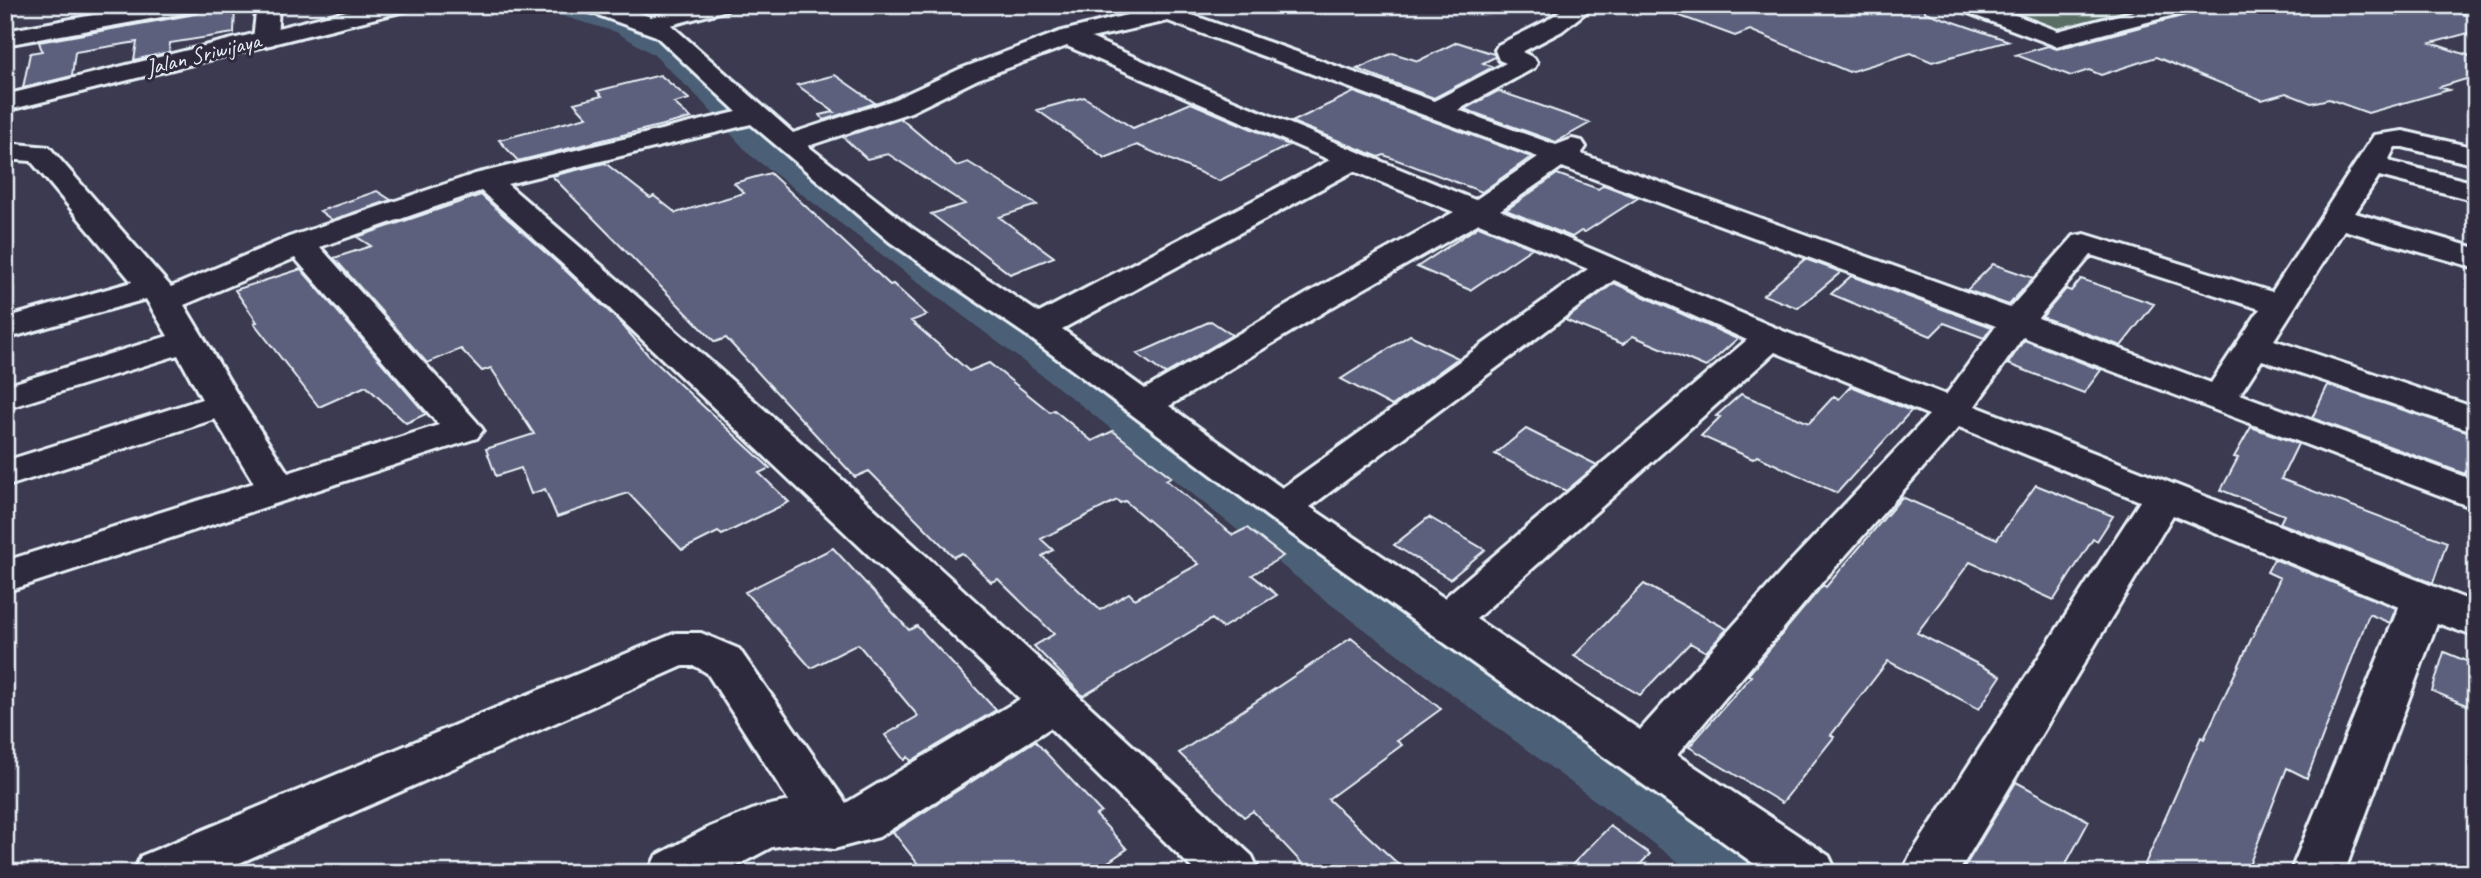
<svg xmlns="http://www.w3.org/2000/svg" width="2481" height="878" font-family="Caveat,sans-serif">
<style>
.green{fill:#5a6d65;stroke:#a1afae;stroke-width:2}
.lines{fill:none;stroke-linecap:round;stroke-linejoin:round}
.canal{fill:#4c6177;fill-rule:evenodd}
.building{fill:#5c607c;stroke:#e8f1f8;stroke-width:2;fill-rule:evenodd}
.street-casing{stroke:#e8f1f8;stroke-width:6}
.secondary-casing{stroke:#e8f1f8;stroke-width:6}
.highway-casing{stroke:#e8f1f8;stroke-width:6}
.street{fill:#2f2a3d;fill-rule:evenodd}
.secondary{fill:#2f2a3d;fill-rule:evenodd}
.highway{fill:#2f2a3d;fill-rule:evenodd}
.labels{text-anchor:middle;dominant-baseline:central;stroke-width:6;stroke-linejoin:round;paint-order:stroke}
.far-street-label{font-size:23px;fill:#e8f1f8;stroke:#2f2a3d}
</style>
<rect width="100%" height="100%" fill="#3c3a50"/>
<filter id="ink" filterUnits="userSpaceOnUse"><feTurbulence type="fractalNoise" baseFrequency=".0143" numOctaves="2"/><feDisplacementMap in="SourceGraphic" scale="14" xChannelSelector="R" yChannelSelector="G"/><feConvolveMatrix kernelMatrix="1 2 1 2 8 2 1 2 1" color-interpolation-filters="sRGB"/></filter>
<g filter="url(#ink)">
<!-- green -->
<path class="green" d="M1968 5H2185L2050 36Z"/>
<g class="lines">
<!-- canal -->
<path class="canal" d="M539 5H577L608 14 645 28 670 44 715 85 770 143 1111 392 1357 578 1754 856 1762 873H1693L1325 600 1085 408 750 155 697 96 653 54 616 32 542 10Z"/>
</g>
<!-- building -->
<path class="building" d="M202 5H235L234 33 170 43 169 52 134 60 137 42 75 52 72 76 23 88 30 53 42 51 39 42 190 15 198 13Z
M1662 5H1924L1925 12 2009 41 1932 62 1911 53 1849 72 1750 30 1735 36 1661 9Z
M2198 5H2435L2476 18V31L2431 43 2476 58V76L2440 87 2449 90 2368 113 2329 99 2311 103 2286 93 2262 100 2156 57 2101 75 2089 70 2071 76 2016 55 2048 46 2057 49 2194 13Z
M1457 42 1494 54 1495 57 1483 63 1493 67 1434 98 1357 69 1393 53 1418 61Z
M660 75 689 99 674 103 691 118 518 161 499 140 587 117 574 103 602 96 597 91Z
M835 75 875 103 824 120 820 115 834 112 797 85Z
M1498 91 1539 105 1590 123 1556 142 1464 109Z
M1354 92 1531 157 1482 192 1384 155 1379 157 1292 122Z
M1084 97 1133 128 1191 103 1289 145 1219 181 1137 145 1105 158 1037 110Z
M900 118 957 166 968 162 1037 205 999 217 1054 257 1010 274 931 214 965 204 888 154 867 159 843 137Z
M605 163 650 198 654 196 676 213 744 193 734 183 770 173 890 285 893 284 927 315 911 321 969 371 989 363 1050 412 1054 410 1092 441 1113 431 1171 477 1166 480 1233 535 1247 528 1283 556 1252 575 1277 595 1222 628 1212 619 1083 696 1034 646 1054 634 998 579 991 582 962 553 954 557 869 471 855 477 726 338 715 342 552 176ZM1117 500 1120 503 1125 501 1199 564 1135 599 1129 593 1100 610 1042 556 1053 550 1041 539Z
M1557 174 1598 189 1604 185 1638 198 1585 232 1581 231 1572 237 1506 210Z
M377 191 391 200 332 220 320 211Z
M481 195 566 271 618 320 649 356 770 468 759 473 789 502 722 535 718 532 682 550 628 493 557 517 545 489 531 494 521 468 496 476 486 449 534 434 491 368 482 371 461 349 427 363 334 258 371 246 357 237Z
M1479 226 1532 248 1470 290 1417 267Z
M1805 259 1841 272 1798 308 1763 295Z
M1993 264 2033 278 2009 305 1967 290Z
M301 269 426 414 406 423 366 386 319 407 254 323 257 322 235 290Z
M1851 276 1992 327 1984 338 1944 323 1931 336 1831 294Z
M2081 279 2154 304 2121 346 2042 317 2066 289 2071 291Z
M1614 283 1737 339 1706 367 1633 336 1623 344 1565 320Z
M1211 321 1232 335 1165 374 1137 354Z
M1410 335 1458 358 1392 406 1341 379Z
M2024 340 2101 370 2084 393 2008 364Z
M2328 385 2476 434V443L2465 474 2312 418Z
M1851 386 1911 411 1837 493 1757 456 1753 459 1701 436 1720 417 1716 416 1741 394 1809 423 1834 396 1839 399Z
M2251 427 2298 444 2281 479 2447 542 2433 583 2280 523 2284 515 2221 490 2238 458 2234 457Z
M1526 429 1597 465 1566 491 1495 454Z
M2036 485 2113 516 2097 541 2093 539 2054 600 1970 562 1917 633 2001 676 1979 709 1888 661 1831 735 1834 737 1782 803 1689 747 1751 676 1748 675 1807 604 1823 585 1826 587 1902 497 1997 539Z
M1429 517 1485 550 1450 579 1394 545Z
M833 548 909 630 917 626 996 710 911 761 908 757 904 760 885 735 918 716 858 644 811 668 745 592Z
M2274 559 2396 608 2390 623 2369 614 2307 778 2287 768 2246 873H2141L2201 737 2204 739 2280 578 2267 572Z
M1644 584 1727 629 1706 652 1690 643 1640 695 1574 656Z
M1351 638 1441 709 1397 741 1402 745 1328 799 1408 873H1311L1253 811 1244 817 1179 753Z
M2444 652 2476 665V709L2432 691Z
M1035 741 1101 812 1096 815 1127 849 1092 873H925L893 832Z
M2016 782 2089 821 2061 873H1961Z
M1610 826 1650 854 1632 873H1564Z"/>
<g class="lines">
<!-- street casing -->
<g class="street-casing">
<path id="street" d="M149 5H200L197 10 189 12 5 45V31Z
M257 5H279L277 39 274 44 265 46 256 44 253 39Z
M581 5H616L651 17 692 5H730L727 10 671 25 793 133 893 100 960 69 1059 32 1154 8 1170 7 1434 101 1506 63 1499 60 1495 50 1498 45 1546 21 1568 5H1595L1562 31 1522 52 1534 58 1537 63 1534 68 1458 110 1556 145 1572 139 1582 141 1586 147 1581 154 2010 308 2074 236 2085 234 2272 292 2374 135 2403 131 2476 148V165L2403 147H2395L2388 161 2476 183V201L2379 176 2355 213 2476 248V268L2344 230 2274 340 2476 408V432L2262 360 2240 394 2476 481V509L2023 337 1975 406 2476 603V637L2437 623 2344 873H2290L2399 607 2173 515 1958 873H1902L1910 856 2140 501 1959 427 1823 581 1677 755 1829 856 1837 873H1767L1268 517 1026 335 890 242 751 124 507 184C761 401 1006 629 1252 856L1260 873H1197L1050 728 879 837 834 849 795 844 772 847 723 873H648L656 856 710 827 757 808 789 801 707 673 695 666H683L217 873H133L141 856 676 633H701L739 649 846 803 1020 699 568 269 481 191 320 247 477 422 483 430 477 438 5 592V561L254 483 215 419 5 487V461L202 399 178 355 5 409V386L168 336 146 299 5 339V318L132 282 31 161 5 159V143L49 147 171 287 289 237 475 174 737 112 656 36 584 10ZM1168 21 1538 157 1475 200 1218 94 1091 38ZM1067 46 1330 160 1039 313 912 228 808 146 911 112 978 79ZM1562 167 1996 326 1946 395 1783 331 1500 210ZM1354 171 1454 212 1308 293 1145 389 1062 329ZM1479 223 1588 269 1282 488 1169 406 1332 307ZM2091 255 2260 309 2211 383 2038 318ZM295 258 439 425 288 473 243 404 184 305ZM1614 280 1747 340 1444 598 1310 507ZM1775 352 1929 415 1793 559 1640 730 1476 619Z
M1957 5H1989L2058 31 2157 5H2196L2193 10 2056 46 1960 10Z"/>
</g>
<!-- secondary casing -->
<g class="secondary-casing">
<path id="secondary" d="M371 5H411L408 10 5 111V95Z"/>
</g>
<!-- highway casing -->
<g class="highway-casing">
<path id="highway" d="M2453 5H2476V16L2456 10Z"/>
</g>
<!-- street -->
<use href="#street" class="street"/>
<!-- secondary -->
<use href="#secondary" class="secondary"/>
<!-- highway -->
<use href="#highway" class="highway"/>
</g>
</g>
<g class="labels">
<!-- far-street labels -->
<g class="far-street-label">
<text transform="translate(203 54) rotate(-14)">Jalan Sriwijaya</text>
</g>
</g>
<!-- margin -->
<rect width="2481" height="878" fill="none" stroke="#2f2a3d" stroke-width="28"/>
<rect x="14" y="14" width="2453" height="850" fill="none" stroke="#e8f1f8" stroke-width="2.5" filter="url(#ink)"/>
</svg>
